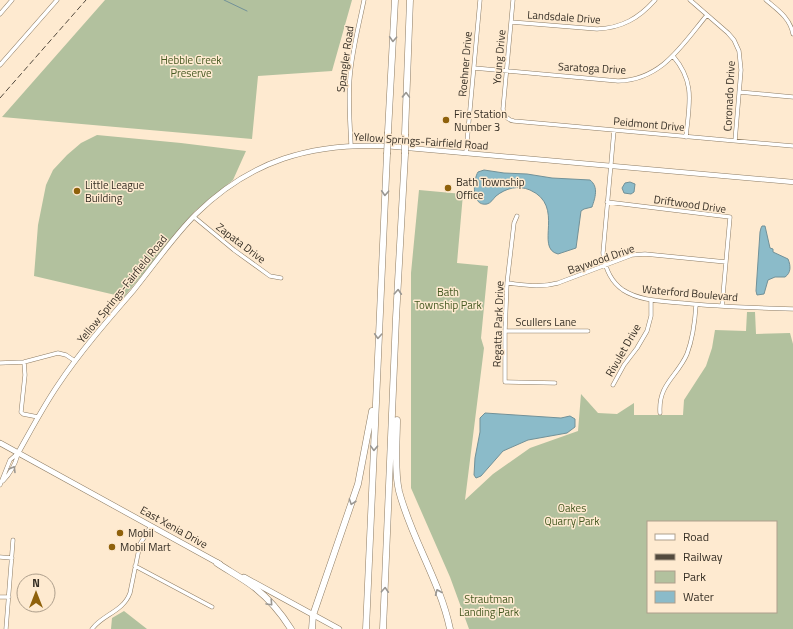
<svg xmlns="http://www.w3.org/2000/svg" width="793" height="629" font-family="'Titillium Web',sans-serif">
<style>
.green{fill:#b2c19e;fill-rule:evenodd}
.water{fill:#8bbbc9;stroke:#729198}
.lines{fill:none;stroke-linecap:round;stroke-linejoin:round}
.stream{stroke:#729198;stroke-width:1}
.minor-casing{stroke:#8d7c64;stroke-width:4.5}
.secondary-casing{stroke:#8d7c64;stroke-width:5.5}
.primary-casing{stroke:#8d7c64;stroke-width:6}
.motorway-casing{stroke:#8d7c64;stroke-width:7}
.minor{stroke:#fff;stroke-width:3.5}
.secondary{stroke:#fff;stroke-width:4.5}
.primary{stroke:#fff;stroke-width:5}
.motorway{stroke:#fff;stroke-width:6}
.rail{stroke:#534a3e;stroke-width:1;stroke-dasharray:6 3;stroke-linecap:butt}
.motorway-bridge-casing{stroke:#8d7c64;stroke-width:7;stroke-linecap:butt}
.motorway-bridge{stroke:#fff;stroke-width:6}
.oneway{stroke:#9a9792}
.poi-dot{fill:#8f610b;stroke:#feead0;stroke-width:1.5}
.labels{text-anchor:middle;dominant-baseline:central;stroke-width:3;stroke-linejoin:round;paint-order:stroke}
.street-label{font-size:11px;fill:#362f25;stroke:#feead0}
.park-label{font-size:11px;fill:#465922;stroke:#feead0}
.poi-label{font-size:11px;fill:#362f25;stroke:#feead0;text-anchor:start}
</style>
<rect width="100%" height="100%" fill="#feead0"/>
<!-- green -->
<path class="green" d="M105 0H352L332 71 258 76 252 139 2 117Z
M97 135 181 143 246 151 233 180 195 211 124 297 34 276 38 225 46 185 53 170 67 155 81 143Z
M419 190 463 194 457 263 488 266 481 338 484 348 465 500 493 474 530 448 578 431 581 394 598 413 617 414 634 403V415H683L684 400 706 366 712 348 715 330 746 331 747 312H755L756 334 790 333 793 344V629H469L450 577 411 488V273ZM648 522H776V612H648Z
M124 611 147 629H111L112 618Z"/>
<!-- water -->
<path class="water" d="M484 170 504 173 527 174 552 178 590 180C599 187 595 198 592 207L584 209 581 211 576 248 558 254C534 248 566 206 530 190 518 185 506 188 496 196 493 199 491 203 487 204 471 207 473 180 478 172Z
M630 182 635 184 634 192 631 194 624 193 622 188 625 183Z
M762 226H765L770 248 773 249V252L788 259C791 266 791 273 785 277H775L768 280 764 294 757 295 756 291 760 232 761 228Z
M485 413 561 418 570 416 575 419V427L567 433 528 440 503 451 481 476 476 478 474 475 475 458 480 432V418Z"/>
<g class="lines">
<!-- stream -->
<path class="stream" d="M224 0 247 11"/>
<!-- minor casing -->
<g class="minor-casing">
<path id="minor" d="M513 0 503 109C504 116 507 120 514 121L793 146
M690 0 728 33 734 40 739 51 741 70 735 141
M766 0C778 10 790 18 793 34
M0 14 12 0
M511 22 597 29C622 28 639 18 655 0
M673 56C696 83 689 104 686 137
M0 65 57 0
M474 68 618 81C662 80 682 45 707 15
M739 92 793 97
M614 130 603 253C605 268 610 281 623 290 640 301 662 301 682 303 719 307 756 308 793 309
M351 145C350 122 348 99 350 77 352 51 359 25 364 0
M466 153 480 0
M607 202 730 217 722 306
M517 216 514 223 507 283 505 331V382L555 383
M194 217 234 250 270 276 281 278
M507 283C525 285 540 288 558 283L632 255 645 254 726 262
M505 331H588
M24 362 25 375 21 412 23 414 38 417
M0 363 24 362 58 353 66 355 75 361
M613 385 624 365 637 348 647 331 651 316V300
M660 413C658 384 677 377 687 354 693 338 695 321 696 305
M3 481C11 473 15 465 18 454
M0 485 10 460 18 453
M0 557 12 558
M135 566 212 607
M0 597H9
M6 629 13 540
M92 629C103 614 123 612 130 593L140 544 151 526"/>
</g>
<!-- secondary casing -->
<g class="secondary-casing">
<path id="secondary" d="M18 453C31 430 43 407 58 385 80 352 107 321 133 291 154 265 173 237 196 214 251 160 311 143 386 146L793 182"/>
</g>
<!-- primary casing -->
<g class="primary-casing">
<path id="primary" d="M0 443 220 564
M244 577 339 629"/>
</g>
<!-- motorway casing -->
<g class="motorway-casing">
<path id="motorway" d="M388 132 395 0
M405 134 410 0
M397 420C397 442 394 469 399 491 411 538 440 581 450 629
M217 563C229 571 242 578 254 587 268 598 281 613 291 629
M312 629 313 615 358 484 372 411
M366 629 387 154
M383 629 396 318 405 154"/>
</g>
<!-- minor -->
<use href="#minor" class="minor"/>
<!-- secondary -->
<use href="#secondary" class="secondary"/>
<!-- primary -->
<use href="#primary" class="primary"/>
<!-- motorway -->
<use href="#motorway" class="motorway"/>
<!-- rail -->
<path class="rail" d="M0 98 86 0"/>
<!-- motorway-bridge casing -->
<g class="motorway-bridge-casing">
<path id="motorway-bridge" d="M405 134V154
M387 154 388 132"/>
</g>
<!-- motorway-bridge -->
<use href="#motorway-bridge" class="motorway-bridge"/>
</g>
<!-- one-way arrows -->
<defs><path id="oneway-chevron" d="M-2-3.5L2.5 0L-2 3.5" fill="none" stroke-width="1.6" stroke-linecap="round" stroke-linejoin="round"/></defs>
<g class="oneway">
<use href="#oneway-chevron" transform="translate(393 39) rotate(93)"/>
<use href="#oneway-chevron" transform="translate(406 95) rotate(-88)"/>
<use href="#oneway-chevron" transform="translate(385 193) rotate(93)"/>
<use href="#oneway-chevron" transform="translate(398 292) rotate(-87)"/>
<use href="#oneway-chevron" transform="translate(378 336) rotate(93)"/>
<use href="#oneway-chevron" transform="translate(374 448) rotate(92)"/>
<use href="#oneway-chevron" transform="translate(13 469) rotate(-59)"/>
<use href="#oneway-chevron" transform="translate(352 502) rotate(109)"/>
<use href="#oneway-chevron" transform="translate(385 590) rotate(-87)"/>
<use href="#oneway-chevron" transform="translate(438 592) rotate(-113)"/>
<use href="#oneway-chevron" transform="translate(270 603) rotate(47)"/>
</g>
<!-- markers -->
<g class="poi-dot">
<circle cx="446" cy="120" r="4"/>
<circle cx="448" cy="188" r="4"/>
<circle cx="77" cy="191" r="4"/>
<circle cx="120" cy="533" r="4"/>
<circle cx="112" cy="547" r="4"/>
</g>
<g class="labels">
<!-- street labels -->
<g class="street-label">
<text transform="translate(564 17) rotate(4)">Landsdale Drive</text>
<text transform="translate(499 57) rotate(-85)">Young Drive</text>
<text transform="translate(345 59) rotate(-82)">Spangler Road</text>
<text transform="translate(465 64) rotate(-85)">Roehner Drive</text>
<text transform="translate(592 68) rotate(3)">Saratoga Drive</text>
<text transform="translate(729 96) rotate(-87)">Coronado Drive</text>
<text transform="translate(649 124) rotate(5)">Peidmont Drive</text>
<text transform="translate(421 141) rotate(4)">Yellow Springs-Fairfield Road</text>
<text transform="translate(690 204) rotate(8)">Driftwood Drive</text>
<text transform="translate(241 243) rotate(37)">Zapata Drive</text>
<text transform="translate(601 259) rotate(-19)">Baywood Drive</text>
<text transform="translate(122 289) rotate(-51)">Yellow Springs-Fairfield Road</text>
<text transform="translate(690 293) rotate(5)">Waterford Boulevard</text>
<text x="546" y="322">Scullers Lane</text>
<text transform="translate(498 324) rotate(-88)">Regatta Park Drive</text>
<text transform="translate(623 350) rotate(-60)">Rivulet Drive</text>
<text transform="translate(174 527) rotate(29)">East Xenia Drive</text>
</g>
<!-- park labels -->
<g class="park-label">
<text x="191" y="60">Hebble Creek<tspan x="191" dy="13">Preserve</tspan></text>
<text x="448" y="292">Bath<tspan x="448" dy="13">Township Park</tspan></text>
<text x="572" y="508">Oakes<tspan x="572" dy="13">Quarry Park</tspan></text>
<text x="489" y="599">Strautman<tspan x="489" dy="13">Landing Park</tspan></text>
</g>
<!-- poi labels -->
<g class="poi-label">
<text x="454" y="114">Fire Station<tspan x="454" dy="13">Number 3</tspan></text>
<text x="456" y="182">Bath Township<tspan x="456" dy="13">Office</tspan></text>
<text x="85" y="185">Little League<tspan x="85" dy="13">Building</tspan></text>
<text x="128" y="533">Mobil</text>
<text x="120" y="547">Mobil Mart</text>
</g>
</g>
<!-- legend -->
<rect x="647" y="521" width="130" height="92" fill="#feead0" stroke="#ae9f8c"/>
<rect x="655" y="534" width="20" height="6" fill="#ffffff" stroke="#ae9f8c"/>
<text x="683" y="541" font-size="12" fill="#362f25">Road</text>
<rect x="655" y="554" width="20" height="6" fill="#534a3e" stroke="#ae9f8c"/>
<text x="683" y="561" font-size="12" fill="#362f25">Railway</text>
<rect x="655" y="571" width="20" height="12" fill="#b2c19e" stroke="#ae9f8c"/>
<text x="683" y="581" font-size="12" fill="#362f25">Park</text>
<rect x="655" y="591" width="20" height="12" fill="#8bbbc9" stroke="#ae9f8c"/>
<text x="683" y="601" font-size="12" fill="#362f25">Water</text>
<!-- north arrow -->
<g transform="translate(36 593)"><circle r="19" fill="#feead0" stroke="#ae9f8c"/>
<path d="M0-3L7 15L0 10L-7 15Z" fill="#8f610b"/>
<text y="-6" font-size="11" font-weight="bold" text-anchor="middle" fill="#362f25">N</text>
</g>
</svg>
